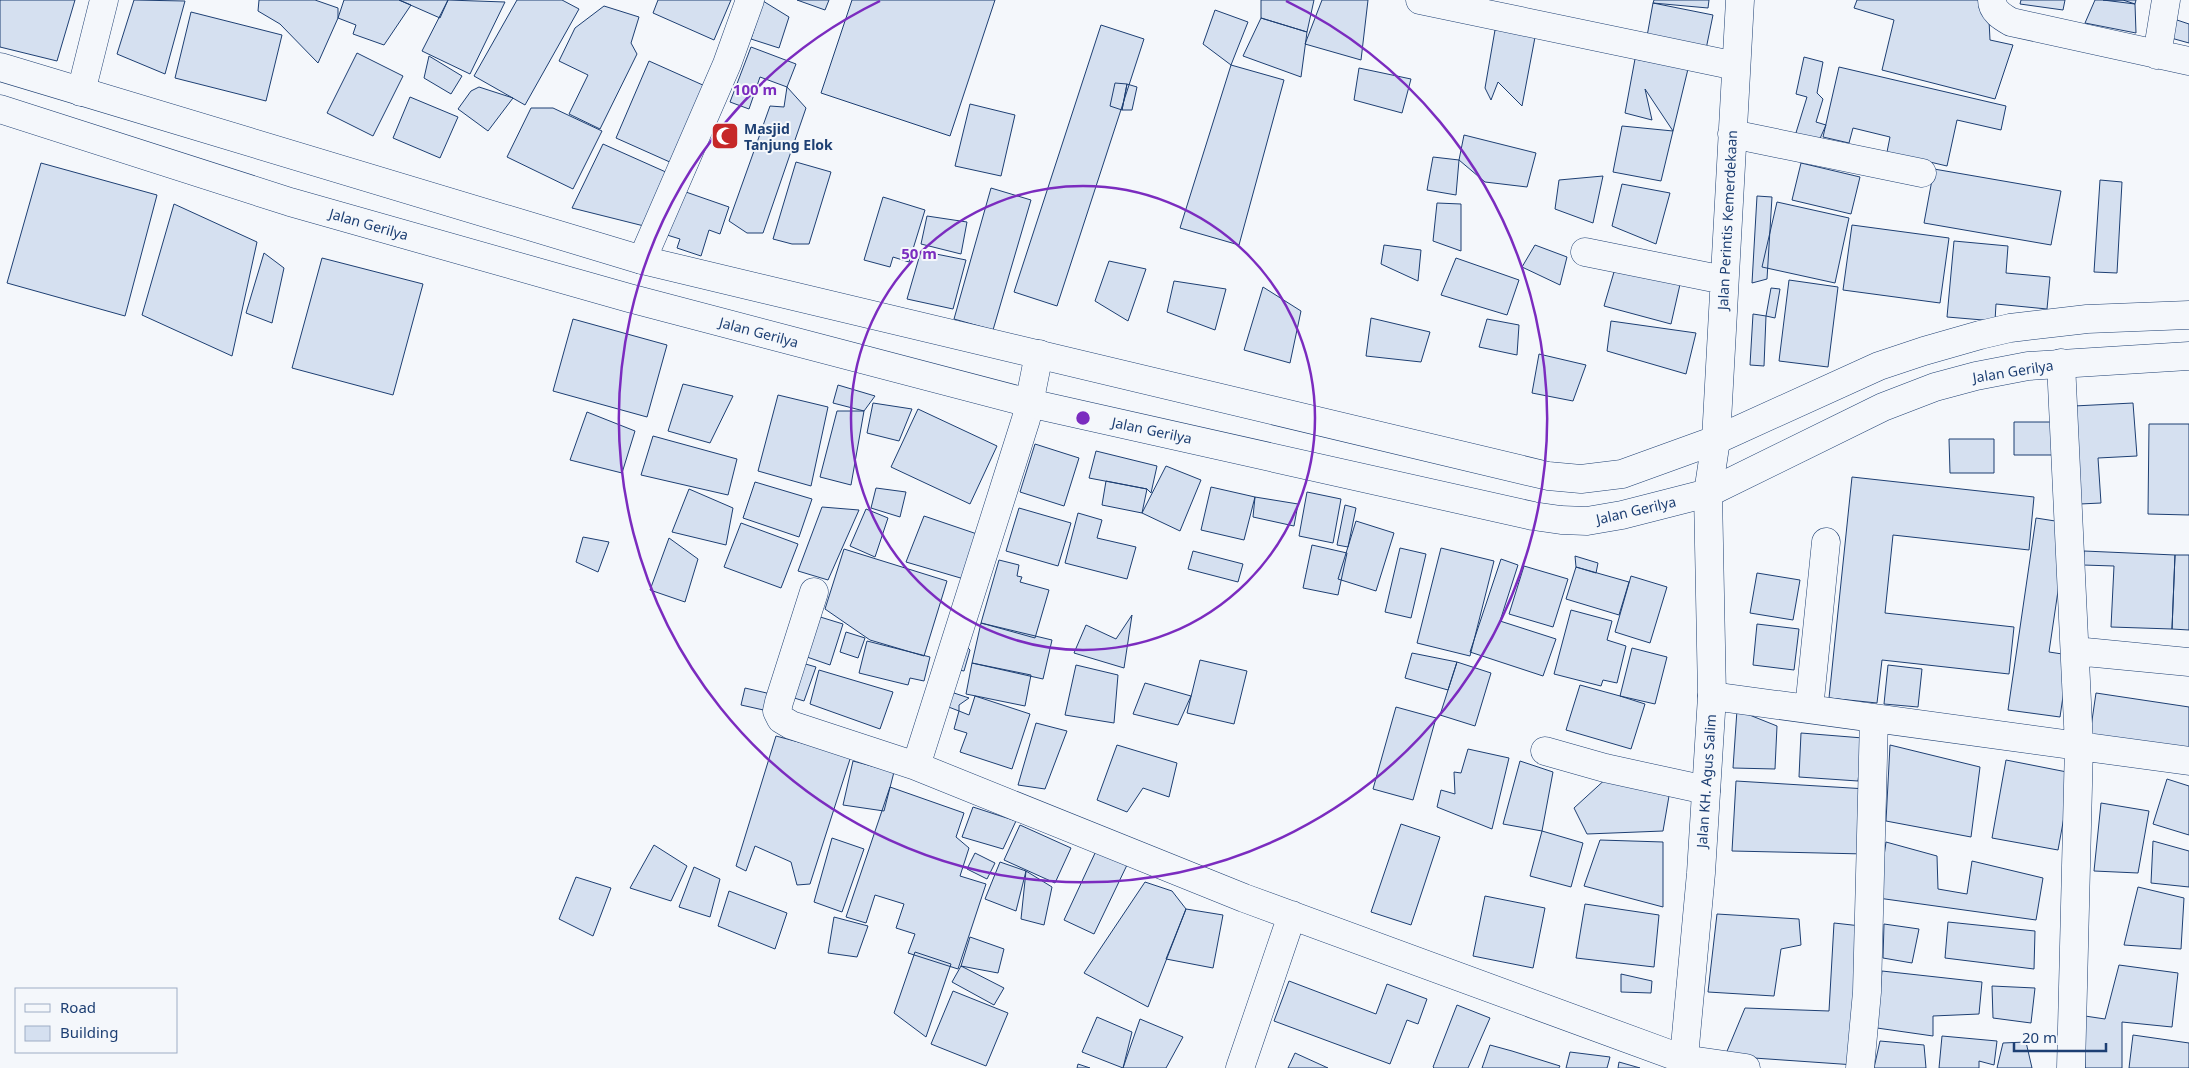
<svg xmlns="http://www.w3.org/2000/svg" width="2189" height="1068" font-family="'Noto Sans',sans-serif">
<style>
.building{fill:#d5e0f0;stroke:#1d3f73}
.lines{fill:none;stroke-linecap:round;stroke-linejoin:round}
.minor-casing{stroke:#1d3f73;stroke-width:29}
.major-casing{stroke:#1d3f73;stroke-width:29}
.highway-casing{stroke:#1d3f73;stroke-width:29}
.minor{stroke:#f4f7fb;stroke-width:28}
.major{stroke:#f4f7fb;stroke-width:28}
.highway{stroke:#f4f7fb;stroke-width:28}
.ring{fill:none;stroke:#7b2cbf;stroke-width:2.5}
.labels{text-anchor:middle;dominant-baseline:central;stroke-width:4;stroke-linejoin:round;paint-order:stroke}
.poi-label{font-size:14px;font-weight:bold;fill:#1d3f73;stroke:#f4f7fb;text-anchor:start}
.street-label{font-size:14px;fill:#1d3f73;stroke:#f4f7fb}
.centre{fill:#7b2cbf;stroke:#f4f7fb;stroke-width:2.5}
.ring-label{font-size:15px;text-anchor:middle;font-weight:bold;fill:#7b2cbf;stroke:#f4f7fb;stroke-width:4;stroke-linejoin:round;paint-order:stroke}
</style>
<rect width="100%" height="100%" fill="#f4f7fb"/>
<!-- building -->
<path class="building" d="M0 0H75L57 61 0 47Z
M134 0 185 1 165 74 117 54Z
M259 0H315L338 8V18L318 63 280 24 258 11Z
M344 0H399L411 5 384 45 353 34 356 25 338 18Z
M399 0H448L440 18Z
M448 0 505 2 470 74 422 51Z
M517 0H562L579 9 525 105 474 76Z
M658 0H731L714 40 653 13Z
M797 0H829L825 10Z
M852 0H995L950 136 821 93Z
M1261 0H1314L1307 32 1261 18Z
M1322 0H1368L1361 60 1305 44Z
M1654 0H1709L1708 8 1653 3Z
M1857 0H1988L1990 40 2013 45 1995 99 1882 70 1894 20 1854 8Z
M2021 0H2065L2063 10 2020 4Z
M2095 0H2123L2135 4 2136 33 2085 23Z
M2103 0H2136L2135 4Z
M763 1 789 17 779 48 751 39Z
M1653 3 1713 15 1705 54 1646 42Z
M604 6 639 17 631 43 637 54 600 129 569 114 588 75 559 61 575 28Z
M1215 10 1248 22 1231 65 1203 44Z
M191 12 282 35 266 101 175 78Z
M1261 18 1307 32 1301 77 1243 56Z
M2174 19 2189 24V43L2171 38Z
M1101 25 1144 39 1057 306 1014 292Z
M1495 30 1536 32 1522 106 1498 82 1491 100 1485 88Z
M751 47 796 64 787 87 760 77 749 109 730 102Z
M357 53 403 76 373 136 327 113Z
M429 56 462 76 451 94 424 78Z
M1804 57 1823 62 1817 93 1823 99 1816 122 1826 125 1818 143 1795 136 1807 97 1796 94Z
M1635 59 1688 69 1673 131 1645 89 1652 120 1625 113Z
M649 61 705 86 672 163 616 138Z
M1231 65 1284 80 1239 245 1180 228Z
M1839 67 2006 106 2001 130 1957 120 1947 166 1887 152 1890 137 1853 128 1849 143 1823 137Z
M1359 68 1411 79 1402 113 1354 100Z
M1115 83 1127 84 1122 110 1110 106Z
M1127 84 1137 87 1132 110H1122Z
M479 87 513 98 488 131 458 109 471 91Z
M787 87 806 108 763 233H747L729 221 770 106 784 107Z
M410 97 458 117 440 158 393 138Z
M970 104 1015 115 1001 176 955 166Z
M531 108H553L602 131 573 189 507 157Z
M1622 126 1673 131 1661 181 1613 172Z
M1464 135 1536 153 1527 187 1485 182 1459 160Z
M603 144 668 173 648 227 572 208Z
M1433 157 1459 160 1456 195 1427 190Z
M796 162 831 172 809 244H792L773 239Z
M41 163 157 195 125 316 7 283Z
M1801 163 1860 177 1851 214 1792 200Z
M1934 169 2061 191 2051 245 1924 223Z
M1603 176 1593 223 1555 209 1559 180Z
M2100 180 2122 182 2117 273 2094 272Z
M1622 184 1670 193 1656 244 1612 226Z
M991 188 1031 200 993 330 954 319Z
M683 191 729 207 720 234 709 230 701 256 677 248 680 239 667 235Z
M1757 196 1772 197 1767 279 1752 283Z
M883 197 925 210 909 262 893 257 890 267 864 260Z
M1777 202 1849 218 1835 283 1762 267Z
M1437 203 1461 204V251L1433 241Z
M174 204 257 242 232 356 142 315Z
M927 216 967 222 961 254 921 244Z
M1852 225 1949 238 1940 303 1843 290Z
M1954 241 2008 246 2006 273 2050 277 2047 309 1996 304 1995 321 1947 317Z
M1384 245 1421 250 1418 281 1381 264Z
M1535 245 1567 257 1560 285 1522 267Z
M921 251 966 260 953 309 907 299Z
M264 253 284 268 272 323 246 313Z
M322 258 423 284 393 395 292 368Z
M1456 258 1519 280 1507 315 1441 295Z
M1109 261 1146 269 1128 321 1095 301Z
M1614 272 1681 280 1671 324 1604 306Z
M1789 280 1838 287 1828 367 1779 361Z
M1174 281 1226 289 1215 330 1167 312Z
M1263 287 1301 311 1290 363 1244 350Z
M1771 288 1780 289 1775 318 1766 316Z
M1753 314 1766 316 1764 366 1750 365Z
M1371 318 1430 332 1421 362 1366 356Z
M573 319 667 345 647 417 553 391Z
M1487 319 1519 325 1517 355 1479 347Z
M1611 321 1696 333 1686 374 1607 351Z
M1539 354 1586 365 1573 401 1532 393Z
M683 384 733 396 710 443 668 431Z
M838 385 875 396 864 411 833 403Z
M778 395 828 407 811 486 758 471Z
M873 403 912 409 899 441 867 433Z
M2133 403 2137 456 2098 458 2101 503 2080 504 2074 406Z
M918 409 997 446 970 504 891 467Z
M837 411H864L851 485 820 477Z
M587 412 635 431 622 473 570 460Z
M2014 422H2051L2052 455H2014Z
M2149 424H2189V515L2148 514Z
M653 436 737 459 728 495 641 475Z
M1949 439H1994V473H1950Z
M1035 444 1079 458 1064 506 1020 492Z
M1096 451 1157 466 1151 493 1147 489 1089 478Z
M1166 466 1201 480 1180 531 1142 513Z
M1852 477 2034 497 2029 550 1893 535 1885 613 2014 627 2009 674 1882 660 1877 703 1829 698Z
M1106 481 1147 489 1142 513 1102 505Z
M755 482 812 499 799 537 743 518Z
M1211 487 1255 497 1244 540 1201 530Z
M876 488 906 492 900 517 871 508Z
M689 489 733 508 726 545 672 532Z
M1307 492 1341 499 1333 543 1299 536Z
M1255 497 1298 504 1294 526 1253 517Z
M1345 505 1356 508 1348 547 1337 545Z
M822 507 859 510 828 580 798 571Z
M1019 508 1071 523 1058 566 1006 551Z
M866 509 888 518 875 557 850 546Z
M1078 513 1102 520 1097 538 1136 547 1127 579 1065 563Z
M924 516 977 534 964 579 906 562Z
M2036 518 2068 523 2049 652 2069 655 2060 717 2008 710Z
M1356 521 1394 533 1376 591 1338 579Z
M741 523 798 544 781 588 724 567Z
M583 537 609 542 598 572 576 562Z
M669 538 698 559 685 602 650 590Z
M1312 545 1347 553 1338 595 1303 588Z
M1400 548 1426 554 1411 618 1385 612Z
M1441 548 1494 561 1470 656 1417 643Z
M844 549 947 581 924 656 870 640 825 609Z
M1193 551 1243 564 1238 582 1188 569Z
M2084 551 2175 555 2172 629 2111 627 2114 566 2083 565Z
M2175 555H2189V630L2172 629Z
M1575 556 1598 563 1596 573 1576 567Z
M1501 559 1518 565 1500 621 1556 639 1543 676 1470 652Z
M999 560 1019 565 1017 576 1022 577 1020 582 1049 590 1035 638 981 623Z
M1524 566 1568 579 1553 627 1509 614Z
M1576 567 1629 582 1619 615 1566 599Z
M1757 573 1800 580 1793 620 1750 613Z
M1631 576 1667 587 1650 643 1615 632Z
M1571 610 1612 621 1607 640 1626 646 1617 683 1603 680 1601 686 1554 674Z
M1132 615 1124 668 1074 653 1086 625 1116 639Z
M817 616 843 624 830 665 804 656Z
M981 623 1052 640 1043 679 972 663Z
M1757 624 1799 629 1794 670 1753 665Z
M846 632 865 638 858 658 840 652Z
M867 641 930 657 924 681 910 678 908 685 859 673Z
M966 646 970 650 964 671 959 670Z
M1632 648 1667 657 1655 704 1620 696Z
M1412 653 1457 662 1448 690 1405 678Z
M1200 660 1247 671 1234 724 1187 713Z
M1457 662 1491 673 1475 726 1440 715Z
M802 663 816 667 804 701 791 697Z
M972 663 1031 675 1025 706 966 694Z
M1076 665 1118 675 1114 723 1065 715Z
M1888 665 1922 669 1918 707 1884 704Z
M819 670 893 692 880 729 810 704Z
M1145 683 1191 696 1178 725 1133 714Z
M1580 685 1620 696 1645 704 1631 749 1566 730Z
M745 688 771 694 768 711 741 705Z
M951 692 969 698 959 705V711L946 706Z
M2096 693 2189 707V749L2090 734Z
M975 696 1030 714 1012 769 960 752 967 733 954 729 959 711 969 715Z
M1396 707 1436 718 1413 800 1373 789Z
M1737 710 1777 726 1775 769 1733 768Z
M1036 723 1067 731 1045 789 1018 785Z
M1801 733 1863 738 1858 781 1799 777Z
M776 736 851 756 810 884 797 885 791 862 755 846 746 871 736 866Z
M1117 745 1177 763 1169 797 1143 788 1127 812 1097 800Z
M1890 745 1980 767 1971 837 1886 821Z
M1468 749 1509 758 1492 829 1437 807 1441 790 1455 794 1454 772 1461 773Z
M2006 760 2072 773 2058 850 1992 838Z
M853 761 894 772 884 811 843 805Z
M1520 761 1553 772 1542 831 1503 824Z
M1609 776 1669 796 1663 831 1587 834 1574 808Z
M2167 779 2189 786V835L2153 824Z
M1736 781 1867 789 1865 854 1732 851Z
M890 787 964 813 956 837 969 848 960 876 986 884 958 969 908 953 915 934 896 928 904 904 875 895 866 923 846 917Z
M2101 803 2149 811 2138 873 2094 871Z
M973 807 1016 821 1003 849 962 837Z
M1401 824 1440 837 1411 925 1371 912Z
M1020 825 1071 848 1055 883 1004 860Z
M1542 831 1583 843 1571 887 1530 876Z
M832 838 864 849 842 912 814 902Z
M1600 840 1663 842V907L1584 886Z
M2153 841 2189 851V887L2151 883Z
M1886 842 1937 856 1938 889 1967 894 1972 861 2043 878 2036 920 1878 898Z
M654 845 687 866 671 901 630 888Z
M1096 851 1127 865 1094 934 1064 920Z
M975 853 995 863 987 879 967 869Z
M1000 862 1026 871 1016 911 985 899Z
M694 867 720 879 710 917 679 907Z
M1026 871 1052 887 1044 925 1021 919Z
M576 877 611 888 593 936 559 919Z
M1145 882 1172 891 1186 909 1148 1007 1084 973Z
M2138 887 2184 898 2181 949 2124 945Z
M729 891 787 913 775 949 718 926Z
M1485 896 1545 908 1533 968 1473 956Z
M1585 904 1659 915 1654 967 1576 958Z
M1186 909 1223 915 1213 968 1166 959Z
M1717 914 1799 919 1801 945 1781 949 1774 996 1708 992Z
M834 917 868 926 857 957 828 953Z
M1948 922 2035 931 2034 969 1945 958Z
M1834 923 1861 926 1855 1065 1725 1056 1745 1008 1829 1011Z
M1884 924 1919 929 1912 963 1883 958Z
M970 937 1004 949 998 973 961 966Z
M915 952 951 964 926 1037 894 1013Z
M2119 965 2178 973 2172 1027 2122 1022V1068H2085V1016L2105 1019Z
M961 966 1004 988 994 1005 952 982Z
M1882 971 1982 982 1979 1014 1933 1016V1036L1877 1028Z
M1621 974 1652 981 1651 993 1621 992Z
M1289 981 1376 1014 1387 984 1427 999 1418 1024 1407 1020 1390 1064 1274 1021Z
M1992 986 2035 988 2031 1023 1993 1018Z
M953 991 1008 1013 986 1066 931 1044Z
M1457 1005 1490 1018 1468 1068H1434L1433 1067Z
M1097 1017 1132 1032 1123 1068 1082 1052Z
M1140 1019 1183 1037 1166 1068H1123Z
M2133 1035 2189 1043V1068H2129Z
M1942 1036 1997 1041 1994 1065 1979 1061V1068H1939Z
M1880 1041 1924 1045 1926 1068H1874Z
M2026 1042 2032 1068H1997L2003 1043Z
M1490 1045 1512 1051 1560 1066 1559 1068H1482Z
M1570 1052 1610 1057 1607 1068H1566Z
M1295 1053 1328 1068H1288Z
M1619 1062 1640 1068H1618Z
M1078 1064 1090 1068H1077Z"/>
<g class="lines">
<!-- minor casing -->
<g class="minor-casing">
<path id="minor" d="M1420 0 1736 66
M1992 0C1992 11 2002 17 2011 22L2189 61
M2157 55 2166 0
M81 92 104 0
M1732 134 1922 173
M1585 252 1724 280
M642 260 727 64 750 0
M1039 354 1026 419 916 766 1244 898 1683 1059 1746 1068
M2061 363 2079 745 2071 1068
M1708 493 1716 440 1740 0
M814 592 779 702 777 711 781 719 791 725 916 766
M2075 651 2189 662
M1712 696 2189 761
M1809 709 1826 542
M1545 751 1605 768 1706 790
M1240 1068 1292 915
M1860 1068 1867 992 1874 718"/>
</g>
<!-- major casing -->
<g class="major-casing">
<path id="major" d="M1683 1068 1701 873 1712 696 1708 493"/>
</g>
<!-- highway casing -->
<g class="highway-casing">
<path id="highway" d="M0 67 642 260 1548 476 1581 479 1622 474 1716 440 1879 366 1924 351 1980 335 2010 328 2087 319 2189 315
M0 109 290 202 629 298 1029 403 1533 516 1561 520 1587 521 1622 515 1708 493 1883 407 1935 387 1976 376 2028 366 2189 356"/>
</g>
<!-- minor -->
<use href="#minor" class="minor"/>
<!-- major -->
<use href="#major" class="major"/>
<!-- highway -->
<use href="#highway" class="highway"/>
</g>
<!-- distance rings -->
<g class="ring">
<circle cx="1083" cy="418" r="232"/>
<path d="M1286 1A464 464 0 1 1 880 1"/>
</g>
<!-- icons -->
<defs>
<g id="mosque-square" transform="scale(1.4375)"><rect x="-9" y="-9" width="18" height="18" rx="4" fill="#c62828" stroke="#f4f7fb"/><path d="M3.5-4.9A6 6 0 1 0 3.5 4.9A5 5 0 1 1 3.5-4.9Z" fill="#fff"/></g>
</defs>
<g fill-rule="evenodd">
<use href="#mosque-square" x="725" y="136"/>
</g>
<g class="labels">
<!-- poi labels -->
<g class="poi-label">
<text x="744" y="128">Masjid<tspan x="744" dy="16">Tanjung Elok</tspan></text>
</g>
<!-- street labels -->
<g class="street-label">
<text transform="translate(1727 220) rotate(-87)">Jalan Perintis Kemerdekaan</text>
<text transform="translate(369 224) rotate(16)">Jalan Gerilya</text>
<text transform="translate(759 332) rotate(15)">Jalan Gerilya</text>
<text transform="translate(2013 371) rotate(-9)">Jalan Gerilya</text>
<text transform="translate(1152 430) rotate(12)">Jalan Gerilya</text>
<text transform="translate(1636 510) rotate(-13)">Jalan Gerilya</text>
<text transform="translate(1706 781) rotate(-86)">Jalan KH. Agus Salim</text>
</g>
</g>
<circle cx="1083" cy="418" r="8" class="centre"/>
<g class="ring-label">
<text x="755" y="95">100 m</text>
<text x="919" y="259">50 m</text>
</g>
<!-- legend -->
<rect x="15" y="988" width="162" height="65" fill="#f4f7fb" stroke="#9eadc5"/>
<rect x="25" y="1004" width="25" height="8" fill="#f4f7fb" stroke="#9eadc5"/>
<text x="60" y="1013" font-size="15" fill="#1d3f73">Road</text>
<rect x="25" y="1026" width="25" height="15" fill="#d5e0f0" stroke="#9eadc5"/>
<text x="60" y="1038" font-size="15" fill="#1d3f73">Building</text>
<!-- scale -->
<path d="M2014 1043v8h92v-8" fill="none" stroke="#1d3f73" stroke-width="2.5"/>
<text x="2022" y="1043" font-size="15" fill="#1d3f73" stroke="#f4f7fb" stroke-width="4" paint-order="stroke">20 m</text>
</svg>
